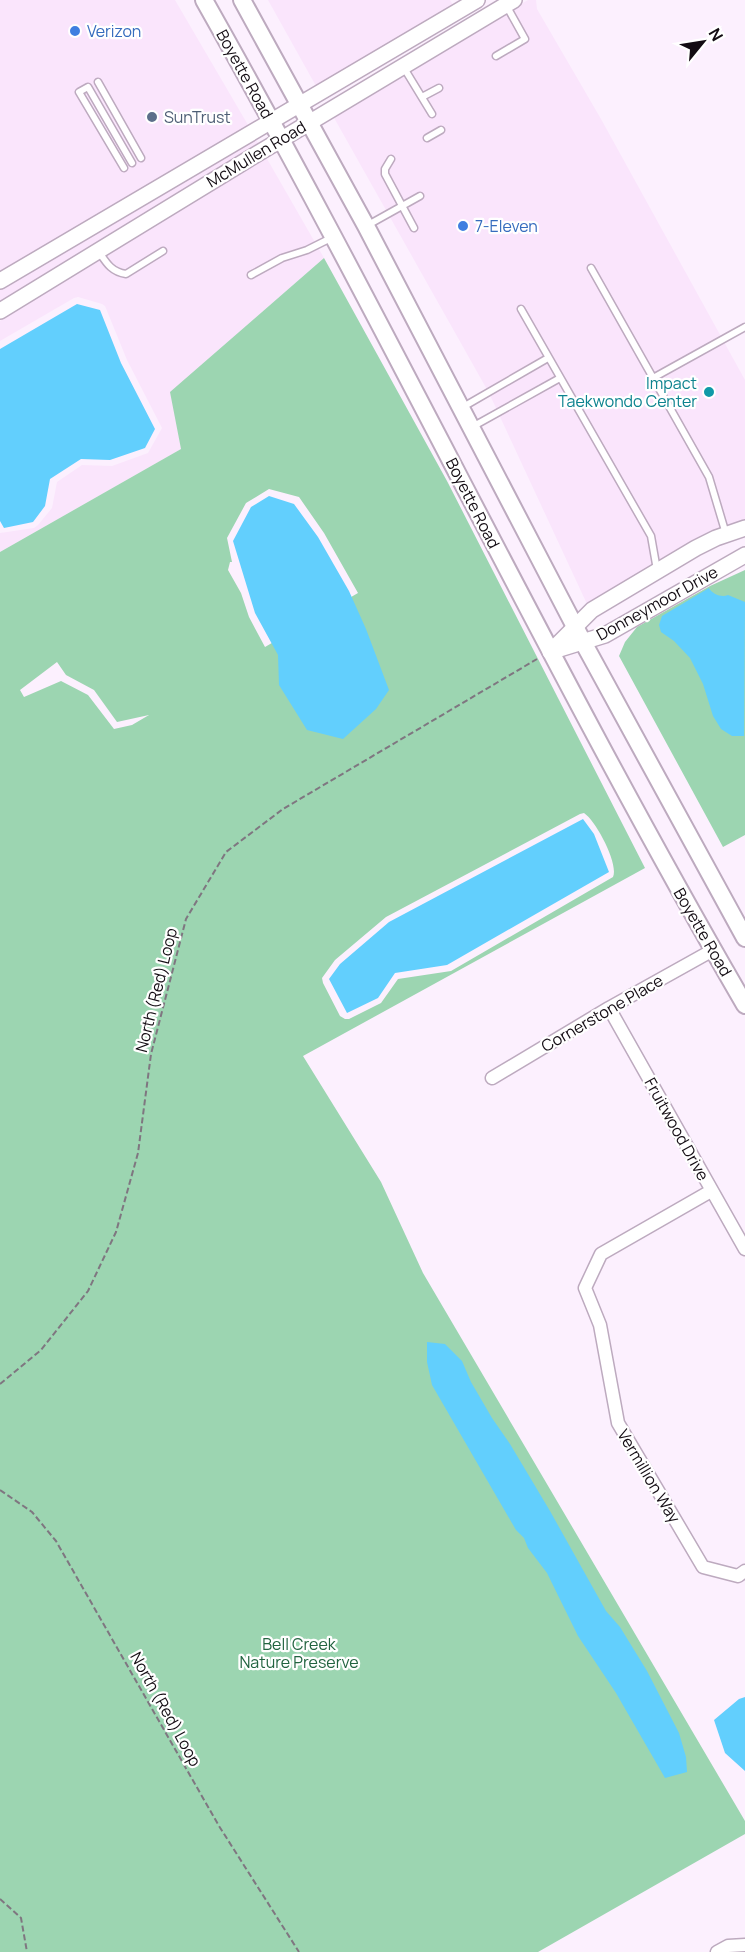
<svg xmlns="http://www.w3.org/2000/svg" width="745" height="1952" font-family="Manrope,sans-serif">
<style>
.built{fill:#fae5fc}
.green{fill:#9cd5b1;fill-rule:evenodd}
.water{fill:#62cffd}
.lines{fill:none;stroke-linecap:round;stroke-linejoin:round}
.service-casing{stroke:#bdaabf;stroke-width:9}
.minor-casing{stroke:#bdaabf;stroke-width:15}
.tertiary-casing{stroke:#bdaabf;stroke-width:18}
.secondary-casing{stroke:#bdaabf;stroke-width:20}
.path{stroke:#7f7680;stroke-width:2;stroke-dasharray:6 3;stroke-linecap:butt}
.service{stroke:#fff;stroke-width:6}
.minor{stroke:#fff;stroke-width:12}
.tertiary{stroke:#fff;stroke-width:15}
.secondary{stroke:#fff;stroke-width:16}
.shop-dot{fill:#3f7fe0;stroke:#fff;stroke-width:2}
.service-dot{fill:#5c6f8a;stroke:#fff;stroke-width:2}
.culture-dot{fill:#0f9aa8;stroke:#fff;stroke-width:2}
.labels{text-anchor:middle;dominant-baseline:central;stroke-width:4.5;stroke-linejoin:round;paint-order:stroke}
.shop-label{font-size:16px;fill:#366cbe;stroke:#fff;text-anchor:start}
.street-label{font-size:16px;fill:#130c13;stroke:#fff}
.service-label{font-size:16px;fill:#4e5e75;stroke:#fff;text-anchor:start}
.culture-label{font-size:16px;fill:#0d838f;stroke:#fff;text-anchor:end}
.park-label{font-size:16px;fill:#226440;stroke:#fff}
</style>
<rect width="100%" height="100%" fill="#fcf0fe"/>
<!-- built -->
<path class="built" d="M0 0H175L248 125 0 273Z
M268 0H450L453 5 316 86Z
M528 0H536L537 9 601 119 745 380V520L714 531 693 542 587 604 489 393 333 116Z
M255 138 259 144 0 303V290Z
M266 157 324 258 171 392 181 449 0 552V533L34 528 38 525 52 508 57 482 82 465 112 466 148 453 162 428 127 360 105 306 102 304 78 297 74 298 0 341V321Z"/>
<!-- green -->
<path class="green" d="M324 258 447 481 645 868 303 1056 381 1182 423 1273 745 1821V1834L538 1952H0V552L181 449 170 392ZM269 489 299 497 324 533 358 593 265 647 249 617 241 593 228 570 230 562H232L227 538 246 503ZM57 662 66 675 94 690 117 722 149 715 132 725 114 729 88 695 61 681 24 697 20 690ZM584 813C596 821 619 864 613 877L451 971 398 979 381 1003 349 1019H345L340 1016 323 983 322 978 335 960 386 917 580 814Z
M745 570V835L723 847 619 656 625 642 637 627 710 586Z"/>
<!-- water -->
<path class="water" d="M77 304 100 310 121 363 155 429 145 448 110 460 81 459 50 479 45 506 33 522 4 528 0 521V349Z
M269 496 294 504 318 537 349 591 366 629 389 690 376 709 343 739 307 730 279 685 278 655 255 613 233 541 251 507Z
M709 588C712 594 722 598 728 595L745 602 744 736H732L721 729 713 716 703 684 690 658 674 641 661 632 659 625 662 616Z
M583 819 594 834 609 872 447 965 395 973 378 998 347 1013 329 979 340 964 389 922Z
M427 1342 445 1344 462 1361 471 1382 492 1418 510 1444 550 1511 606 1611 620 1627 647 1671 679 1733 686 1757 687 1772 665 1778 616 1693 578 1636 547 1573 528 1548 524 1538 516 1530 432 1385 427 1362Z
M745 1697V1771L725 1753 714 1720 739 1699Z"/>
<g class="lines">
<!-- service casing -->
<g class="service-casing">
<path id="service" d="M496 56 525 39 506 5
M404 68 432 114
M98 82 141 158
M422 97 439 88
M427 138 441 130
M391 159 385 169V174L414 228
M124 168 79 92 88 87 132 163
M368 225 420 196
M99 252C107 264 112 272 126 274L163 251
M591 268 709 477 726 534
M251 275 282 258 307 250 331 238
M521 309 651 536 657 570
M653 378 745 327
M463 407 548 358
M472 427 560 378"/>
</g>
<!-- minor casing -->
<g class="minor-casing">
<path id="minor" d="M609 1008 745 1249
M492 1078 609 1008 713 950
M711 1191 601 1254 585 1288 600 1325 618 1423 703 1567 738 1576 745 1571
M717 1952 728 1946 745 1945"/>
</g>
<!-- tertiary casing -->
<g class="tertiary-casing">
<path id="tertiary" d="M0 281 477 0
M0 311 247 160 514 0
M553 651 605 635 745 555
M550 652 592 610 696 548 716 538 745 528"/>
</g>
<!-- secondary casing -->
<g class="secondary-casing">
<path id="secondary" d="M204 0C391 331 554 676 745 1005
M242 0 366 226 583 642 745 938"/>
</g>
<!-- path -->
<path class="path" d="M0 1384 41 1350 88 1291 116 1232 138 1153 151 1054 186 919 226 852 283 809 537 659
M0 1490 32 1512 56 1541 219 1826 299 1952
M0 1899 21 1918 27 1952"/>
<!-- service -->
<use href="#service" class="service"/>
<!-- minor -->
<use href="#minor" class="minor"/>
<!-- tertiary -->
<use href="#tertiary" class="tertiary"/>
<!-- secondary -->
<use href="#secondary" class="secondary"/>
</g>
<!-- markers -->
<g class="shop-dot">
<circle cx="75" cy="31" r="6"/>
<circle cx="463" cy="226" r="6"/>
</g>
<circle class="service-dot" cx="152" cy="117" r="6"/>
<circle class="culture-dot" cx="709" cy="392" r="6"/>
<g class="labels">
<!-- shop labels -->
<g class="shop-label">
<text x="87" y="31">Verizon</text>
<text x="475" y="226">7-Eleven</text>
</g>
<!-- street labels -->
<g class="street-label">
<text transform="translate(245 74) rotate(61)">Boyette Road</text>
<text transform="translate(256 154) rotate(-31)">McMullen Road</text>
<text transform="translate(473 503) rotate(63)">Boyette Road</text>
<text transform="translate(657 603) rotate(-29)">Donneymoor Drive</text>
<text transform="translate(703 932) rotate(60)">Boyette Road</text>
<text transform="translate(156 990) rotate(-76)">North (Red) Loop</text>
<text transform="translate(602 1013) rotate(-30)">Cornerstone Place</text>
<text transform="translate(677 1129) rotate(61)">Fruitwood Drive</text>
<text transform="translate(649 1476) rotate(59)">Vermillion Way</text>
<text transform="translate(166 1709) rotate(61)">North (Red) Loop</text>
</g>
<!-- service labels -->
<g class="service-label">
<text x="164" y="117">SunTrust</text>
</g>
<!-- culture labels -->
<g class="culture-label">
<text x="697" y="383">Impact<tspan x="697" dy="18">Taekwondo Center</tspan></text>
</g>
<!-- park labels -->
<g class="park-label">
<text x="299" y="1644">Bell Creek<tspan x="299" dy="18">Nature Preserve</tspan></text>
</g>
</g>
<!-- north arrow -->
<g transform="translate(703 42) rotate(60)" stroke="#ffffff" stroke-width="4.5" paint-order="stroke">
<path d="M0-4.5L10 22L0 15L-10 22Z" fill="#130c13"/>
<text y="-9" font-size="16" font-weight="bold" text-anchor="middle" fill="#130c13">N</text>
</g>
</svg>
